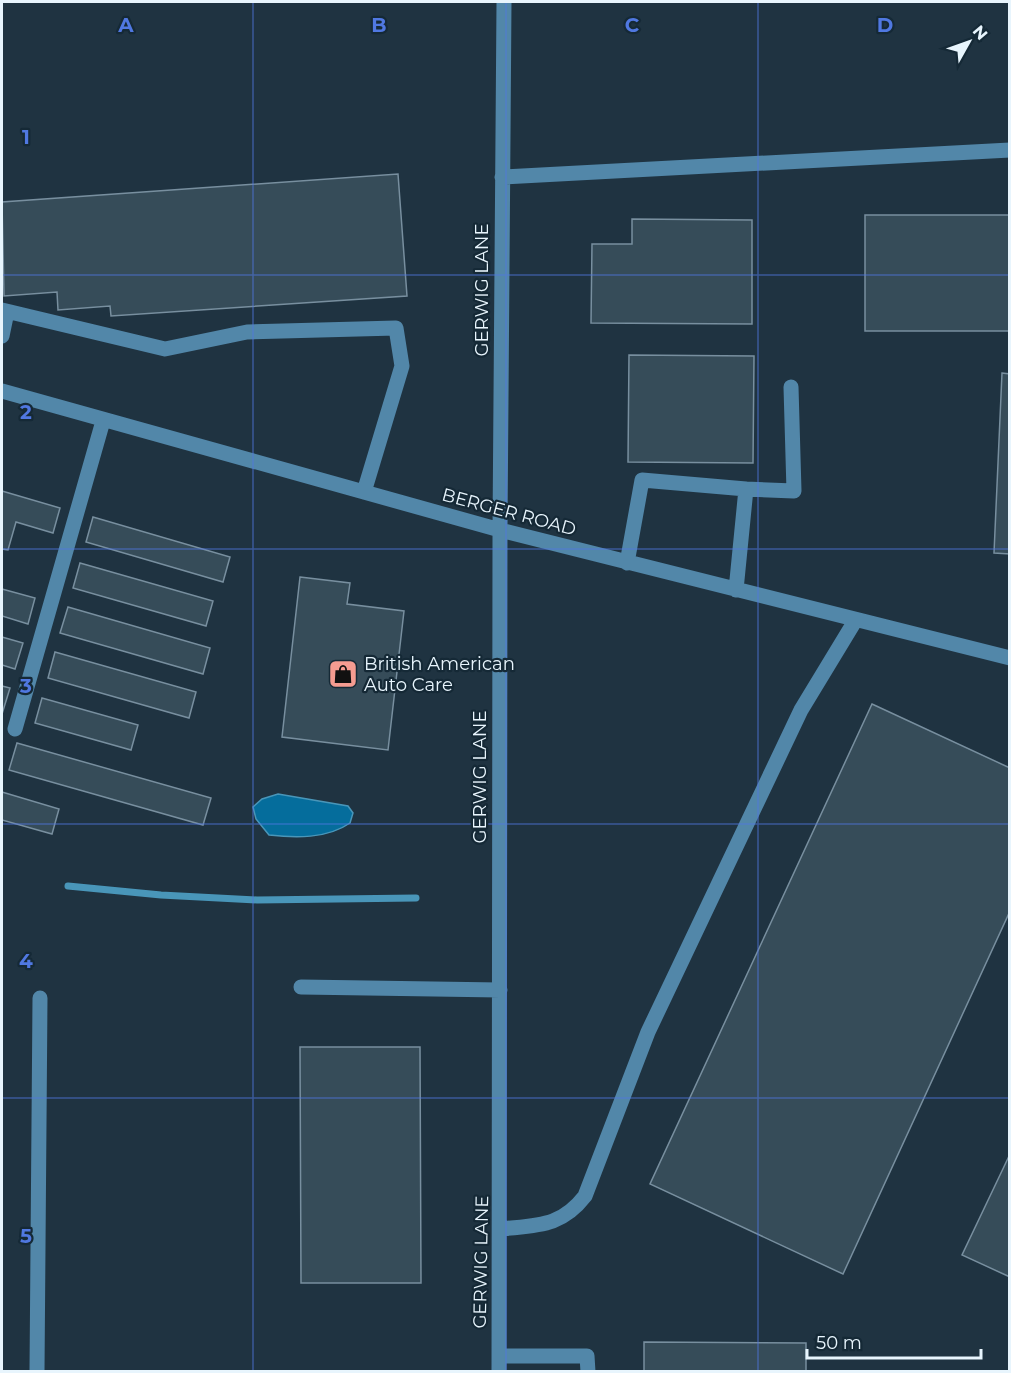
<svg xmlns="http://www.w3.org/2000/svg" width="1011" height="1373" font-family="Montserrat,sans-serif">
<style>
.water{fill:#056d9c;stroke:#4996b9;stroke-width:1.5}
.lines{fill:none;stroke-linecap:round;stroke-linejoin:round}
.stream{stroke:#4996b9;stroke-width:7}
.building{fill:#364c59;stroke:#788f9f;stroke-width:1.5}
.minor{stroke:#5287a9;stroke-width:15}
.grid{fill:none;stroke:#5078e1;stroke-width:1.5;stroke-opacity:0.55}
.labels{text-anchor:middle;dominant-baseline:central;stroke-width:4.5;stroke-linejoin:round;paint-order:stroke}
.street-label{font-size:18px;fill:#e8f5fd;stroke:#152936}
.poi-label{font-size:18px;fill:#e8f5fd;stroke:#152936;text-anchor:start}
.grid-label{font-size:20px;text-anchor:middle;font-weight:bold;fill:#5078e1;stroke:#152936;stroke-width:4.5;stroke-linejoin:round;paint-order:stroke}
</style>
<rect width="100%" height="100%" fill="#1f3341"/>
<!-- water -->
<path class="water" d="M278 794 348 806 353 813 350 823C327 839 295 838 269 835L256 819 253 807 262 799Z"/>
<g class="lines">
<!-- stream -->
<path class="stream" d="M68 886 161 895 257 900 416 898"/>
</g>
<!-- building -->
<path class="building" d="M398 174 407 296 111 316 110 306 58 310 57 292 4 296 2 202Z
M865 215H1010V331H865Z
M632 219 752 220V324L591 323 592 244H632Z
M629 355 754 356 753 463 628 462Z
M1002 373 1010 374V554L994 553Z
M2 491 60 508 53 533 16 522 8 550 2 549Z
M93 517 230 557 223 582 86 542Z
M80 563 213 601 206 626 73 588Z
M300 577 350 583 347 604 404 611 388 750 282 737Z
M2 589 35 598 28 624 2 616Z
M68 607 210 648 203 674 60 633Z
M2 637 23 643 15 669 2 665Z
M55 652 196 692 189 718 48 678Z
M2 686 10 688 2 714Z
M42 698 138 725 131 750 35 723Z
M872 704 1010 768V911L843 1274 650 1184Z
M17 743 211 798 203 825 9 770Z
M2 792 59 809 52 834 2 820Z
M300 1047H420L421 1283H301Z
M1010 1154V1277L962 1255Z
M644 1342 806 1343V1372H644Z"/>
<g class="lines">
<!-- minor -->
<path class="minor" d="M502 177 1010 150
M2 310 165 349 247 332 396 328 402 366 364 492
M2 336 7 312
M2 391 500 530 1010 658
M746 489 794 491 791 387
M627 563 642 480 746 489 736 590
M15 729 103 421
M301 987 500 990
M501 1229C538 1225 561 1227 585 1196L648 1032 801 710 855 621
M499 1356H587L588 1372
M37 1372 40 998
M499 1372 500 530 504 2"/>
</g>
<!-- grid -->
<path class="grid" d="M253 2V1372M506 2V1372M758 2V1372M2 275H1010M2 549H1010M2 824H1010M2 1098H1010"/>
<!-- icons -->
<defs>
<g id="shop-square" transform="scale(1.5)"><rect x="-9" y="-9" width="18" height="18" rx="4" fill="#f59c91" stroke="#152936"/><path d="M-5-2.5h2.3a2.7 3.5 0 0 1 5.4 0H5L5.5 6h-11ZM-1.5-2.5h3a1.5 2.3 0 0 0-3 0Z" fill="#111"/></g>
</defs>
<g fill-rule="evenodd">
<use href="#shop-square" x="343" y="674"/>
</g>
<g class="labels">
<!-- street labels -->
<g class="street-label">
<text transform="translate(482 290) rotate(-90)">GERWIG LANE</text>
<text transform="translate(509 512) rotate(15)">BERGER ROAD</text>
<text transform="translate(480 777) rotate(-90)">GERWIG LANE</text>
<text transform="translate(481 1262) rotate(-89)">GERWIG LANE</text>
</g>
<!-- poi labels -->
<g class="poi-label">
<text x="364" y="664">British American<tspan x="364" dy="21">Auto Care</tspan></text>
</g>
</g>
<g class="grid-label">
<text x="126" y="32">A</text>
<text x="379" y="32">B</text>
<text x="632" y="32">C</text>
<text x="885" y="32">D</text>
<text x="26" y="144">1</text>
<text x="26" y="419">2</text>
<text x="26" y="693">3</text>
<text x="26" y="968">4</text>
<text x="26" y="1243">5</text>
</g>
<!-- border -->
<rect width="1011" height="1373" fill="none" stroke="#e8f5fd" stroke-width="6"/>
<!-- north arrow -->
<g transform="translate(969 42) rotate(50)" stroke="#152936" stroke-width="4.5" paint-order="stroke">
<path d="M0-4.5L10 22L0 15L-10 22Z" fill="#e8f5fd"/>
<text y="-9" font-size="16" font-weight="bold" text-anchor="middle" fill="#e8f5fd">N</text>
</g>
<!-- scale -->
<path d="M807 1349v9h174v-9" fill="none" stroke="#e8f5fd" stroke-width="3"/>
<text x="816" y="1349" font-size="18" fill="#e8f5fd" stroke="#152936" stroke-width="4.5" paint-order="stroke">50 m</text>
</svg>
